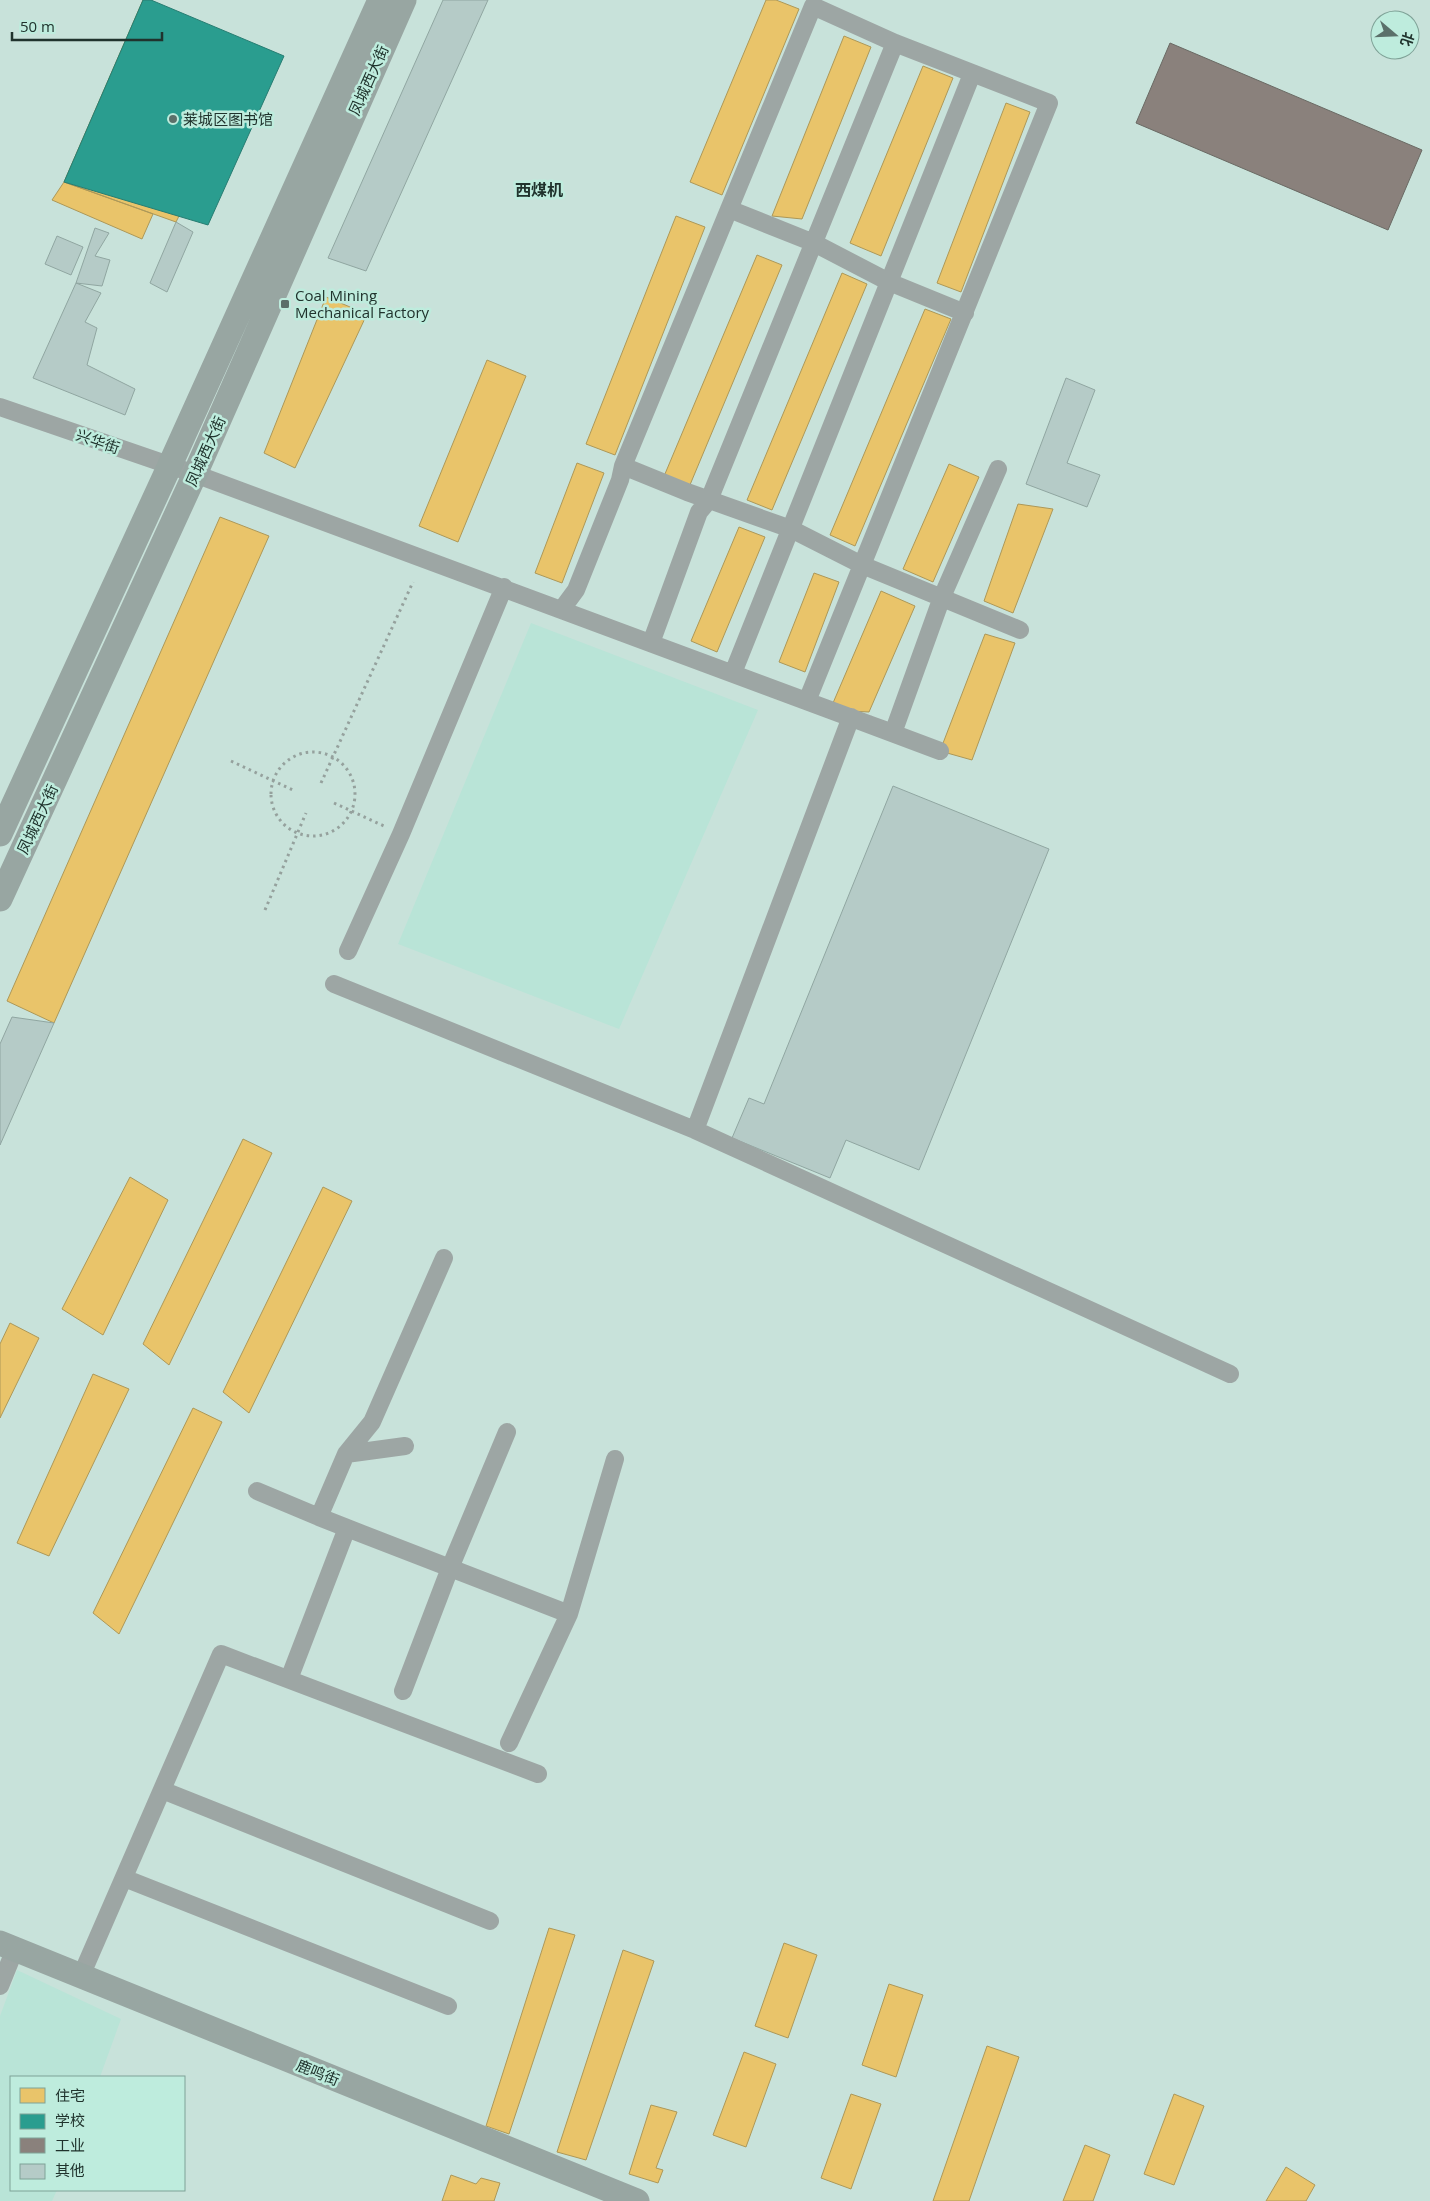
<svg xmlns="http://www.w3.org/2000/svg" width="1430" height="2201" font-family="'Open Sans','Noto Sans SC',sans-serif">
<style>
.built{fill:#b9e4d7}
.homes{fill:#e9c46a;stroke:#ad9858}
.schools{fill:#2a9d8f;stroke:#277d72}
.industry{fill:#8a817c;stroke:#6a6a64}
.building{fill:#b5cbc7;stroke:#90a6a1}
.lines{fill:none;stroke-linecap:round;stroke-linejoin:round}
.path{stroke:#95a19d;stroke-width:3;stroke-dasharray:2.5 4;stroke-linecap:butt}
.street{stroke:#9da6a4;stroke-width:18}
.secondary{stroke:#98a6a2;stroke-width:25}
.poi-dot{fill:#5b706a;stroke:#beecdd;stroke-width:2}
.labels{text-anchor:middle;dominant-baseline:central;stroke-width:5;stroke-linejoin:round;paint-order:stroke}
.street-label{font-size:15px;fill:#20332d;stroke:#beecdd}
.poi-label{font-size:15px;fill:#20332d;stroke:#beecdd;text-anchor:start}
.neighbourhood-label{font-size:16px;font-weight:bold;fill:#20332d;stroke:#beecdd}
</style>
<rect width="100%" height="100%" fill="#c8e2da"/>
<!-- built -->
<path class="built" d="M531 623 758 710 619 1029 398 944Z
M17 1970 121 2019 100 2077H11V2190H57L52 2201H0V2016Z"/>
<!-- homes -->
<path class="homes" d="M143 0H150L217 37 206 61 163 45 105 166 184 206 176 222 64 182Z
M766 0H776L799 9 722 195 690 182Z
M844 36 871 47 802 219 772 216Z
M923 66 953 78 881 256 850 243Z
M1006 103 1030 112 961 292 937 283Z
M64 182 153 214 142 239 52 200Z
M676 216 705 227 615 455 586 444Z
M757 255 782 265 687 492 662 481Z
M842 273 867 284 772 510 747 500Z
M326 297 367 314 295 468 264 453Z
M925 309 951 319 855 546 830 535Z
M487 360 526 376 458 542 419 526Z
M577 463 604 473 562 583 535 573Z
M949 464 979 477 933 582 903 569Z
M1018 504 1053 509 1013 613 984 601Z
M220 517 269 536 54 1023 7 1001Z
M739 527 765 537 717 652 691 641Z
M814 573 839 582 805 672 779 662Z
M881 591 915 606 869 712 830 710Z
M985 634 1015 643 972 760 940 751Z
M243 1139 272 1153 169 1365 143 1344Z
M130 1177 168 1200 103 1335 62 1309Z
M323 1187 352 1201 249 1413 223 1392Z
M10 1323 39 1338 0 1418V1344Z
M93 1374 129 1389 49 1556 17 1543Z
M193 1408 222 1422 119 1634 93 1613Z
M549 1928 575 1935 509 2134 486 2126Z
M784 1943 817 1955 788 2038 755 2026Z
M623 1950 654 1961 586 2160 557 2152Z
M889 1984 923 1995 896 2077 862 2065Z
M987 2046 1019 2057 969 2201H933Z
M744 2052 776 2064 746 2147 713 2135Z
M851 2094 881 2104 851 2189 821 2178Z
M1174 2094 1204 2106 1174 2185 1144 2174Z
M651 2105 677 2112 656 2168 663 2170 658 2183 629 2174Z
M1085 2145 1110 2155 1093 2201H1063Z
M1286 2167 1315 2185 1306 2201H1266Z
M451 2175 476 2184 481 2178 500 2183 494 2201H442Z"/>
<!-- schools -->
<path class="schools" d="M143 0H151L284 56 208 225 64 182Z"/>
<!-- industry -->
<path class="industry" d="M1170 43 1422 150 1388 230 1136 123Z"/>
<!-- building -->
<path class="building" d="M443 0H488L366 271 328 258Z
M176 222 193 232 167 292 150 283Z
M95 228 109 233 95 256 110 260 102 286 76 283Z
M57 236 83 247 71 275 45 264Z
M76 283 101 293 85 322 97 328 87 365 135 389 125 415 33 378Z
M1066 378 1095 390 1067 463 1100 475 1087 507 1026 484Z
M893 786 1049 849 919 1170 846 1140 830 1178 732 1138 749 1098 764 1104Z
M12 1017 54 1023 0 1145V1044Z"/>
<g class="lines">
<!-- path -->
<path class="path" d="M271 794a42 42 0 1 1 84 0a42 42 0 1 1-84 0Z
M231 761 293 790
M321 783 413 582
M334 803 384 826
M265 910 306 813"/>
<!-- street -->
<path class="street" d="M729 209 814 243 889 282 965 313
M0 407 195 474 868 724
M623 466 687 492 791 529 862 565 1020 630
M562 609 576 590 620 480 623 466 813 6 895 43 1049 103 807 701
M651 643 699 512 709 500 895 43
M733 673 972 74
M940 751 868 724 893 733 942 597 998 469
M348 951 401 834 504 587
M334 984 695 1130 1230 1374
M695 1130 851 717
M346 1454 372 1422 444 1258
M257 1491 319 1517
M347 1528 319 1517 346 1454 405 1446
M569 1614 615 1459
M289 1679 347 1528 569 1614 509 1743
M403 1691 450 1568 507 1432
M162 1790 490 1921
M124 1878 448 2006
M81 1976 221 1654 538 1774
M0 1986 15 1949"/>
<!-- secondary -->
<path class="secondary" d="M0 834 170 465 380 0
M0 899 195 474 404 0
M0 1943 637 2201"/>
</g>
<!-- markers -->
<g class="poi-dot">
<circle cx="173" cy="119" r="5"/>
<rect x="280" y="299" width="10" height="10" rx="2.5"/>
</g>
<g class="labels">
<!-- street labels -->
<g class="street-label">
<text transform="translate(368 80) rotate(-66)">凤城西大街</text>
<text transform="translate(98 441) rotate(19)">兴华街</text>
<text transform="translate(205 451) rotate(-66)">凤城西大街</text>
<text transform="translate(37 819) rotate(-65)">凤城西大街</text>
<text transform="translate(318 2072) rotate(22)">鹿鸣街</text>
</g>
<!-- poi labels -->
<g class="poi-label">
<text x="183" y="119">莱城区图书馆</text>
<text x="295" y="295">Coal Mining<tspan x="295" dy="17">Mechanical Factory</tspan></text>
</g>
<!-- neighbourhood labels -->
<g class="neighbourhood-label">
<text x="539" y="190">西煤机</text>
</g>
</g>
<!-- legend -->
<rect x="10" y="2076" width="175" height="115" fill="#beecdd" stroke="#7fa297"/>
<rect x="20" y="2088" width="25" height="15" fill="#e9c46a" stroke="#7fa297"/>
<text x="55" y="2101" font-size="15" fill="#20332d">住宅</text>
<rect x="20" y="2114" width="25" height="15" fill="#2a9d8f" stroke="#7fa297"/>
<text x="55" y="2126" font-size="15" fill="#20332d">学校</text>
<rect x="20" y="2138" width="25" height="15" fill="#8a817c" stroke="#7fa297"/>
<text x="55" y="2151" font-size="15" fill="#20332d">工业</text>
<rect x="20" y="2164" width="25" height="15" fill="#b5cbc7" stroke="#7fa297"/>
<text x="55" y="2176" font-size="15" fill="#20332d">其他</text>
<!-- north arrow -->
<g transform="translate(1395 35) rotate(109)"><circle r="24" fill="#beecdd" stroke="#7fa297"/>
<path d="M0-4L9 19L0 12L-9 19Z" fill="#5b706a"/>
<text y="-8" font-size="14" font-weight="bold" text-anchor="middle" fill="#20332d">北</text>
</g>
<!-- scale -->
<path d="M12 32v8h150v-8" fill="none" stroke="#20332d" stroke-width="2.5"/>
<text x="20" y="32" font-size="15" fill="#20332d" stroke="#beecdd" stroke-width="4" paint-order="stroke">50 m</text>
</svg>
